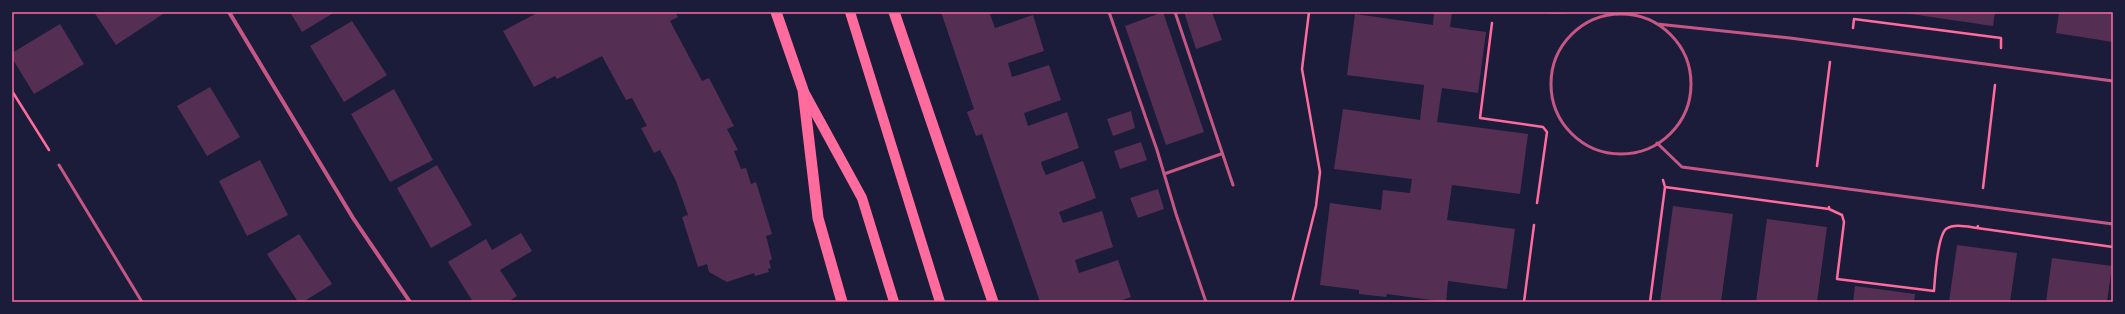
<svg xmlns="http://www.w3.org/2000/svg" width="2125" height="314" font-family="Inter,sans-serif">
<style>
.building{fill:#542f53}
.lines{fill:none;stroke-linecap:round;stroke-linejoin:round}
.path{stroke:#ff6b9d;stroke-width:2.5}
.service{stroke:#c65784;stroke-width:3}
.minor{stroke:#c65784;stroke-width:4}
.primary{stroke:#ff6b9d;stroke-width:10}
.trunk{stroke:#ff6b9d;stroke-width:11}
.neatline{fill:none;stroke:#ff6b9d;stroke-width:1.5}
</style>
<rect width="100%" height="100%" fill="#1b1b3a"/>
<!-- building -->
<path class="building" d="M94 12H166L116 45Z
M290 12H335L302 32Z
M539 12H675L678 17 670 21 702 81 709 78 734 126 727 129 738 150 734 151 741 169 746 168 751 184 756 182 772 234 766 236 772 259 769 261 771 268 768 269 769 272 755 276 754 273 727 282 709 272 707 264 698 267 682 217 688 215 676 181 660 150 654 153 641 128 647 126 632 98 626 100 602 56 557 79 555 76 534 87 503 31Z
M941 12H997L990 14 995 28 1033 15 1044 51 1008 63 1012 77 1049 65 1061 100 1024 113 1028 126 1067 112 1079 148 1041 162 1043 169 1046 175 1083 161 1096 198 1059 212 1063 223 1102 211 1113 247 1075 260 1079 273 1118 260 1131 297 1117 302H1040L982 134 976 136 967 112 974 109Z
M1163 12 1204 132 1166 145 1125 26Z
M1184 12H1212L1222 40 1196 49Z
M1434 12H1452L1450 27 1486 32 1478 93 1442 88 1437 122 1528 134 1520 194 1452 185 1447 220 1515 229 1507 289 1448 281 1446 302 1387 294 1386 297 1359 294V290L1320 285 1330 203 1381 210 1383 190 1410 193 1412 179 1334 169 1343 109 1420 120 1424 85 1347 75 1355 14 1433 25Z
M1897 12H1995L1993 26Z
M2059 12H2113V42L2056 33Z
M352 21 387 75 344 102 310 46Z
M60 24 84 64 34 94 12 58V53Z
M210 87 240 137 207 156 177 106Z
M394 89 433 160 390 182 351 114Z
M1131 111 1135 128 1113 136 1107 119Z
M1141 142 1147 160 1120 169 1114 151Z
M260 160 288 215 247 236 219 181Z
M437 165 472 225 431 248 397 188Z
M1158 189 1164 209 1138 218 1130 198Z
M1673 206 1733 214 1721 302H1660Z
M1767 219 1827 227 1817 302H1756Z
M521 233 532 251 500 270 517 296 508 302H473L448 262 486 239 492 250Z
M299 234 332 284 303 302H298L267 254Z
M1957 245 2017 253 2010 302H1949Z
M2052 258 2112 266 2107 302H2046Z
M1855 286 1915 294 1914 302H1853Z"/>
<g class="lines">
<!-- path -->
<path class="path" d="M1550 12H1566
M1492 23 1480 118 1543 127 1547 132 1537 203
M1853 28 1854 19 2001 38V48
M12 91 49 150
M1817 166 1830 62
M1663 180 1665 187
M1983 188 1995 85
M1829 209 1842 215 1844 222 1837 279 1934 291C1935 278 1937 237 1946 229 1954 223 1969 227 1977 228L1978 226
M1977 228 2113 247
M1292 302 1316 206 1320 172 1302 69 1309 12
M1524 302 1534 225
M1650 302 1665 187 1829 209V207"/>
<!-- service -->
<path class="service" d="M1109 12 1157 150 1176 214 1206 302
M1175 12 1233 185
M1551 84a70 70 0 1 1 140 0a70 70 0 1 1-140 0Z
M1657 24 1790 38 2113 81
M1657 143 1682 167 2113 224
M59 165 142 302
M1164 174 1221 154"/>
<!-- minor -->
<path class="minor" d="M229 12 353 218 410 302"/>
<!-- primary -->
<path class="primary" d="M850 12 940 302
M804 92 862 198 894 302"/>
<!-- trunk -->
<path class="trunk" d="M776 12 803 90 818 218 842 302
M894 12 993 302"/>
</g>
<!-- border -->
<rect width="2125" height="314" fill="none" stroke="#1b1b3a" stroke-width="26"/>
<rect x="13" y="13" width="2099" height="288" class="neatline"/>
</svg>
